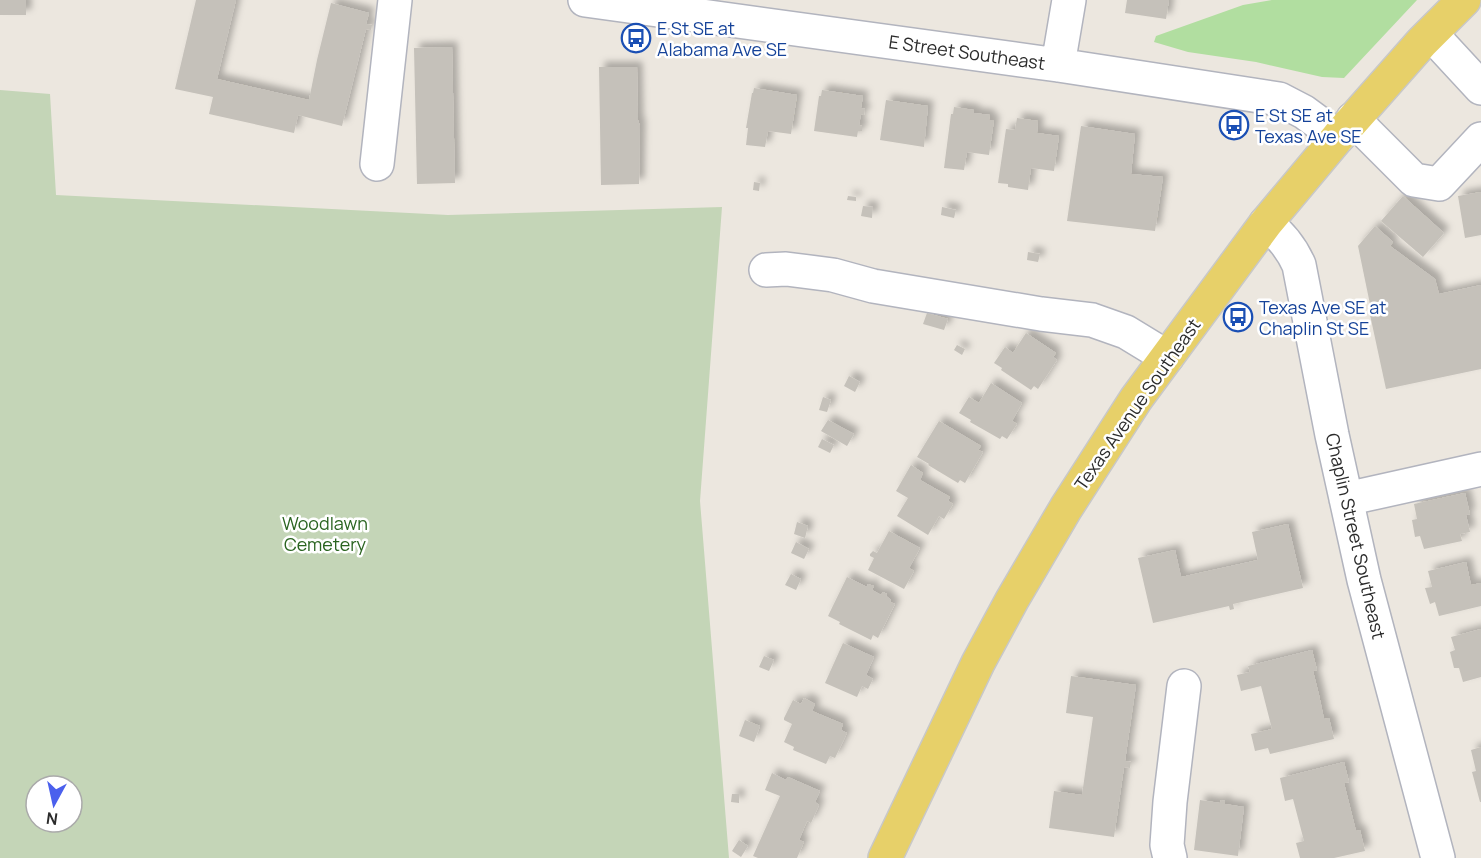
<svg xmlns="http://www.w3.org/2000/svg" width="1481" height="858" font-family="Manrope,sans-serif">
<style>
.green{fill:#b1dea0}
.cemetery{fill:#c4d5b7;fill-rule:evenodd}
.building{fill:#c5c1ba;filter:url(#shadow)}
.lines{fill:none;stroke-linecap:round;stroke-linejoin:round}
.minor-casing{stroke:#b2b4be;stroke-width:36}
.major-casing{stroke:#c8c8c8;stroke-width:36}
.minor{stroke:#fff;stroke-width:33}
.major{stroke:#e7d069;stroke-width:33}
.labels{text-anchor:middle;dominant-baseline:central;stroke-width:5;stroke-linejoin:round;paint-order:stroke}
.transit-label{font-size:18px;fill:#164399;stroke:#fff;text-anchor:start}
.street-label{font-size:18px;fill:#2b2b2b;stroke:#fff}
.park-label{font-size:18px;fill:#2a6420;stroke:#fff}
</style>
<defs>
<filter id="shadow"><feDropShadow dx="5.5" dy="-5.5" stdDeviation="3" flood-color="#0004"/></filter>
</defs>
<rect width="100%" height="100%" fill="#ece7df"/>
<!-- green -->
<path class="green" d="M1272 0H1417L1344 78 1322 77 1256 62 1188 52 1154 42 1156 36 1243 5Z"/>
<!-- cemetery -->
<path class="cemetery" d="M0 90 50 94 56 195 448 215 722 207 700 501 729 858H0ZM36 786H72V822H36Z"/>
<!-- building -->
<path class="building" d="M0 0H26V15H0Z
M196 0H236L217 79 309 100 317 60 331 3 369 13 366 24 372 25 371 30 366 29 342 126 298 115 294 133 209 114 213 97 175 89Z
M1127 0H1169L1166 19 1125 13Z
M452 47 455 183 417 184 414 48Z
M599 67H637L638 120 640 126 639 184 601 185Z
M754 88 797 95 791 134 768 131 765 147 746 145 748 128H746L752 93H753Z
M822 90 863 96 861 108 865 109 864 115 861 114 859 125 862 126V131H858L857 137 814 131 819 96H821Z
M886 100 928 106 924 147 880 140Z
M954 107 974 110V113L990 115 989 120H994L989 155 967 152 964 170 944 168 951 114H953Z
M1017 118 1038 121 1037 133 1059 136 1054 171 1031 168 1028 190 1008 187V184L998 183 1006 129 1015 130Z
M1081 126 1135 134 1131 174 1163 177 1155 231 1067 221Z
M754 182 760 183 759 191 753 190Z
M1481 192V235L1465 238 1458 196Z
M848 196 856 197V201L847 200Z
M1403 196 1444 233 1423 257 1381 221Z
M863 206 873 207 872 218 861 216Z
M942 207 956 210 954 218 941 215Z
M1375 226 1393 242 1390 246 1435 279 1439 294 1481 285V369L1386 389 1369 310 1371 309 1358 246Z
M1028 252 1040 254 1038 262 1027 260Z
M927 313 948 319 944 330 923 324Z
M1026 333 1056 353 1053 357 1057 360 1038 389 1034 386 1031 390 1001 370 1002 368 994 363 1005 347 1013 353Z
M957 345 965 349 962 355 954 350Z
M849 376 860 382 855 392 844 386Z
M991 383 1022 403 1012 421 1017 424 1007 439 1002 436 1000 439 970 422 971 420 959 413 969 397 979 403Z
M823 397 831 400 827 412 819 410Z
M828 420 854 434 847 446 821 431Z
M939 421 981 446 978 450 983 452 965 483 960 480 958 483 928 465 929 464 917 457Z
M822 439 834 445 830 453 818 447Z
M911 465 923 473 920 480 950 497 948 501 953 504 944 519 939 516 928 535 897 516 908 498 896 491Z
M1465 493 1470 514 1466 515 1470 532 1460 534 1462 541 1424 549 1420 536 1415 537 1412 520 1417 519 1414 504Z
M797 522 808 526 805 538 794 534Z
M1288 524 1303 588 1233 604 1234 609 1230 610 1229 606 1153 623 1138 558 1175 550 1181 577 1258 560 1252 532Z
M889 531 920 548 909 568 914 571 904 589 868 570 874 558 870 556V554L873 551 877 553Z
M796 542 809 549 804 559 791 553Z
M1466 562 1471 585 1481 583V606L1439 616 1435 602 1430 604 1425 588 1432 587 1428 571Z
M791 574 801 579 796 590 785 585Z
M847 577 867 587 868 584 874 586 872 590 881 595 883 592 887 594 886 596 891 600 890 602 895 604 878 638 873 635 871 640 839 624 840 622 828 616Z
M1481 629V677L1463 682 1459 668H1454L1450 652 1455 650 1451 637Z
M843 643 874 657 866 675 873 679 868 689 862 686 857 697 825 683Z
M1312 650 1317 670 1313 671 1319 695 1324 719 1329 718 1334 739 1270 754 1268 748 1255 751 1251 734 1272 729 1261 686 1241 691 1237 675 1250 672 1248 666Z
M764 656 774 660 769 671 759 667Z
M1071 676 1136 685 1125 761 1131 762 1130 768 1124 767 1114 837 1049 828 1054 791 1082 795 1093 717 1066 713Z
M804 698 815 704 812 711 843 724 841 730 847 733 835 758 830 756 826 764 793 750 794 747 784 742 792 724 784 720V718L793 700 801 704Z
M745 720 760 726 754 742 739 736Z
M1481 747V802H1480L1472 772 1476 771 1471 750Z
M1344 762 1349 782 1344 783 1356 831 1360 830 1365 851 1334 858H1300L1296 843 1304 841 1293 799 1285 801 1280 778Z
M772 773 786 780 788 777 820 791 815 802 819 805 811 823 807 821 799 840 804 842 797 858H758L753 856 780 796 765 790Z
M732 794H739V803L731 802Z
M1200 800 1220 803 1221 800 1225 801V804L1244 807 1238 856 1194 850Z
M739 840 748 846 741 857 732 851Z"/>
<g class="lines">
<!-- minor casing -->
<g class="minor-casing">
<path id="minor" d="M585 0 1058 65 1279 99 1304 112 1338 137
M1431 34 1481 88
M1058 65 1069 0
M1353 119 1414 180 1439 184 1481 139
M377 164 395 0
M1266 223C1281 235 1291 247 1299 265L1332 435 1364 580 1438 858
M766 270 786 269 833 275 873 286 1041 314 1092 320 1126 332 1167 357
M1346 499 1481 469
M1170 858 1167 845 1170 802 1184 686"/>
</g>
<!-- major casing -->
<g class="major-casing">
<path id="major" d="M885 858 978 663 1012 600 1066 508 1136 399 1266 223 1338 137 1422 42 1464 0"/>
</g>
<!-- minor -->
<use href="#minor" class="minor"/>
<!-- major -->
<use href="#major" class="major"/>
</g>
<!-- icons -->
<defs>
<g id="bus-ring" transform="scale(1.5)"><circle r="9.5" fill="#fff" stroke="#1a4fb4" stroke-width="1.5"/><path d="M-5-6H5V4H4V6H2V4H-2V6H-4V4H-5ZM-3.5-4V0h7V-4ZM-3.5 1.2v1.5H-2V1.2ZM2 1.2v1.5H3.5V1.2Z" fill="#1a4fb4"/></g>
</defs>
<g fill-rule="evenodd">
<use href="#bus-ring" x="636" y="38"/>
<use href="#bus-ring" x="1234" y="125"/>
<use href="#bus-ring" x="1238" y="317"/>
</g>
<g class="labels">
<!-- transit labels -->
<g class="transit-label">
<text x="657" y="28">E St SE at<tspan x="657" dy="21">Alabama Ave SE</tspan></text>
<text x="1255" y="115">E St SE at<tspan x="1255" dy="21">Texas Ave SE</tspan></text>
<text x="1259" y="307">Texas Ave SE at<tspan x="1259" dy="21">Chaplin St SE</tspan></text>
</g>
<!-- street labels -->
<g class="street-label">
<text transform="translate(967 52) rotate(8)">E Street Southeast</text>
<text transform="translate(1137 404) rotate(-55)">Texas Avenue Southeast</text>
<text transform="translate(1356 536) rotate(77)">Chaplin Street Southeast</text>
</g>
<!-- park labels -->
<g class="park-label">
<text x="325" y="523">Woodlawn<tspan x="325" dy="21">Cemetery</tspan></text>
</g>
</g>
<!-- north arrow -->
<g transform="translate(54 804) rotate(188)"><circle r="28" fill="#ffffff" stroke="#aaaaaa" stroke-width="1.5"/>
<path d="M0-4.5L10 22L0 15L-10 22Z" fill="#4b60ed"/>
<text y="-9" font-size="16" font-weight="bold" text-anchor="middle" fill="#2b2b2b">N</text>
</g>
</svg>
